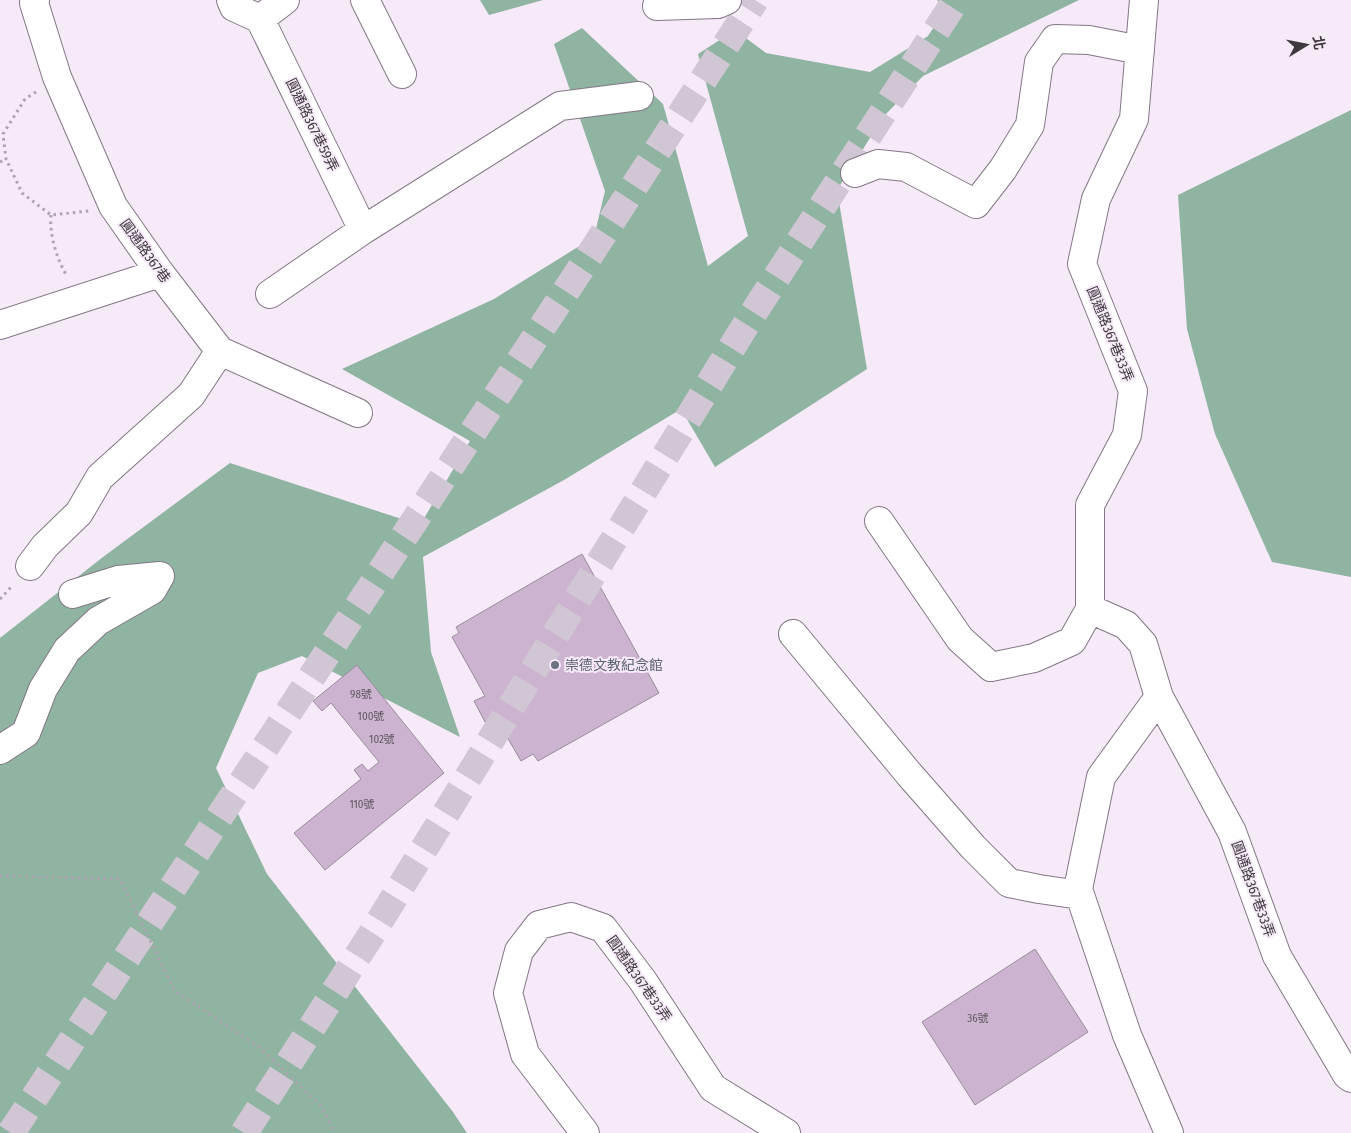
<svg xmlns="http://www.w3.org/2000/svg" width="1351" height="1133" font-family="'Fira Sans Condensed','Noto Sans TC',sans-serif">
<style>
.forest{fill:#8fb4a2}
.building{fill:#ccb4d0;stroke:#988c9a}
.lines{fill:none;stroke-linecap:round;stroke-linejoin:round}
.highway-tunnel{stroke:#d1c6d3;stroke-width:28;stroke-dasharray:28 14;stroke-linecap:butt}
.minor-casing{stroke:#827784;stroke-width:30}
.path{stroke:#aea4b0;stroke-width:3;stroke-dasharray:2.5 4;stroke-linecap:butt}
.minor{stroke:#fff;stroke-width:28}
.worship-dot{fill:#6b7280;stroke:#f6e9f8;stroke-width:2}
.labels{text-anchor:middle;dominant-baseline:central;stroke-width:4;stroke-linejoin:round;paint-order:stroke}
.number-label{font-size:11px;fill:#625863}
.street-label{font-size:14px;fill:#3e393f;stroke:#f6e9f8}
.worship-label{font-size:14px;fill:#5b616d;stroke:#f6e9f8;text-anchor:start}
</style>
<rect width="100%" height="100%" fill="#f6e9f8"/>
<!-- forest -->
<path class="forest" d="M480 0H543L489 15Z
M937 0H1079L923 76 884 116 837 190 867 369 715 467 681 409 564 480 423 557 431 652 460 737 302 656 258 673 216 768 267 874 453 1112 467 1133H0V638L103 557 230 463 420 525 470 441 342 369 494 299 594 237 605 191 554 44 582 28 663 104 708 266 748 236 698 54 735 30 766 53 870 72 928 36 946 8Z
M1351 110V577L1272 562 1215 434 1187 329 1178 195Z"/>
<!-- building -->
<path class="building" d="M582 554 659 693 538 761 533 754 521 761 496 718 485 722 474 701 485 696 452 637 459 633 456 627Z
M357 665 444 773 325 870 294 833 361 779 354 770 362 764 368 771 379 762 331 703 322 711 313 701Z
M1035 949 1088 1032 975 1105 922 1022Z"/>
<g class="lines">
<!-- highway-tunnel -->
<path class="highway-tunnel" d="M11 1133 587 259 755 0
M244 1133 373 932 745 326 956 0"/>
<!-- minor casing -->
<g class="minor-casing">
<path id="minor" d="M35 0 34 3 57 77 113 206 160 273 220 351 358 413
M231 0 234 7 260 19 285 0
M365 0 402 74
M1144 0 1134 119 1096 199 1082 264 1133 391 1127 435 1090 505V609L1126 625 1143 644 1159 697 1232 832 1277 956 1347 1075 1351 1078
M657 6 718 4 727 0
M260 19 363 230
M855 173 878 164 906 167 976 204 1003 169 1030 125 1039 62 1055 39 1089 40 1140 50
M270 294 363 230 560 106 639 96
M0 325 160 273
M879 521 960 639 991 667 1034 658 1072 641 1090 609
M30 566 45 546 79 513 100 477 191 395 220 351
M793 634 909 774 973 847 1009 883 1039 889 1080 895
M1159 697 1101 777 1078 889 1127 1035 1169 1133
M0 750 26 733 43 689 67 650 98 621 152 590 160 576 118 580 73 594
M585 1133 525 1054 508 993 519 951 539 925 571 917 603 928 643 981 713 1088 786 1133"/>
</g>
<!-- path -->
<path class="path" d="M36 92 25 99 3 134 6 159 22 193 51 215 89 211
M0 162 6 159
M51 215C49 234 57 260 67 276
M0 599 13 585
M0 877 2 876 120 879 175 991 259 1047 321 1106 335 1133"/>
<!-- minor -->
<use href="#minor" class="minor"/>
</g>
<!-- markers -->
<circle class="worship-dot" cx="555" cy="665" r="5"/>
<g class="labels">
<!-- number labels -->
<g class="number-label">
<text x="361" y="694">98號</text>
<text x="371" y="716">100號</text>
<text x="382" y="739">102號</text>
<text x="362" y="804">110號</text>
<text x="978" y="1018">36號</text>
</g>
<!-- street labels -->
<g class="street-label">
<text transform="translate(312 125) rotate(64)">圓通路367巷59弄</text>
<text transform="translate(145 251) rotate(54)">圓通路367巷</text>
<text transform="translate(1110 334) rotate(68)">圓通路367巷33弄</text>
<text transform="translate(1253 889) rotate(70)">圓通路367巷33弄</text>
<text transform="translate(639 979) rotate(55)">圓通路367巷33弄</text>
</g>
<!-- worship labels -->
<g class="worship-label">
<text x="565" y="665">崇德文教紀念館</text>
</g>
</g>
<!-- north arrow -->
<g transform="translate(1306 45) rotate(80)" stroke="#f6e9f8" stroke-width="4" paint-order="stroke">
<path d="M0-4L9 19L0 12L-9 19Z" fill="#3e393f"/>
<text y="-8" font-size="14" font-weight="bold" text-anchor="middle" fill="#3e393f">北</text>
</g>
</svg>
